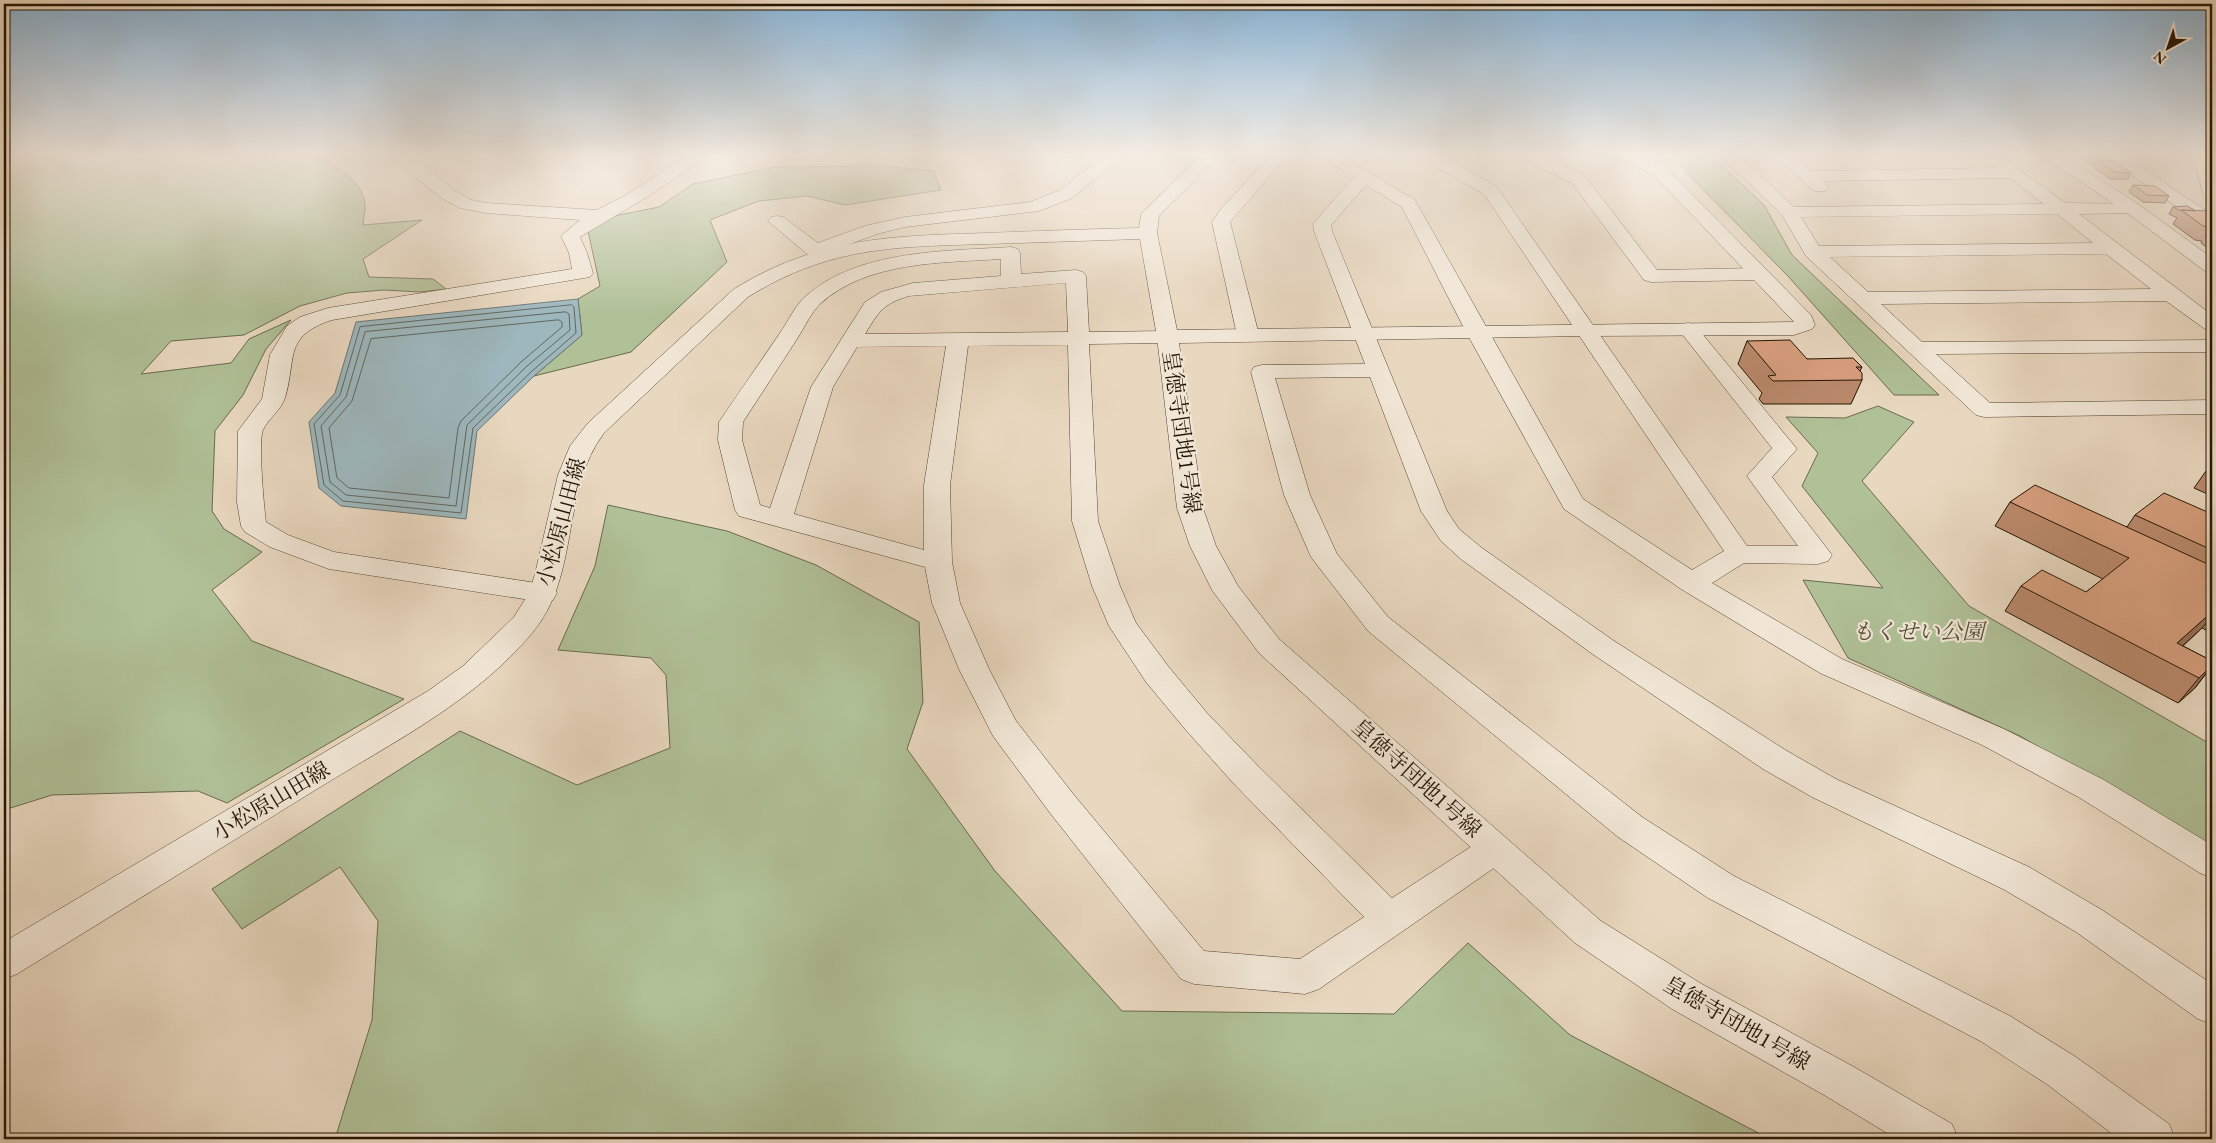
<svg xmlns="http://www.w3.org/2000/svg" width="2216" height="1143" font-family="'EB Garamond','Noto Serif JP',serif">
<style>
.green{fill:#b0c097;stroke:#6a6a4d}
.water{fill:#9db7bd;stroke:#6c7673}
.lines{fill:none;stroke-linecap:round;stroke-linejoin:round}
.shore{stroke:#606660;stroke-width:1}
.minor-casing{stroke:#544632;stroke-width:1}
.tertiary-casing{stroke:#544632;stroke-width:1}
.minor{fill:#f1e6d6;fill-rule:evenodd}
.tertiary{fill:#f1e6d6;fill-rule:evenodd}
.wall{fill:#ba896c;stroke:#231503}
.shaded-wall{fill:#976f58;stroke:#231503}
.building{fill:#d89f7e;stroke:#231503}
.labels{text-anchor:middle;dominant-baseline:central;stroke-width:4.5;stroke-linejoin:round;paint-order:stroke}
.street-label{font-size:22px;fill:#231503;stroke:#f1e6d6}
.park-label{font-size:22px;font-style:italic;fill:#545137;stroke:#f1e6d6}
</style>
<rect width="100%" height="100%" fill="#e9d8c0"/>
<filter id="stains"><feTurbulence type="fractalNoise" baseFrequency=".004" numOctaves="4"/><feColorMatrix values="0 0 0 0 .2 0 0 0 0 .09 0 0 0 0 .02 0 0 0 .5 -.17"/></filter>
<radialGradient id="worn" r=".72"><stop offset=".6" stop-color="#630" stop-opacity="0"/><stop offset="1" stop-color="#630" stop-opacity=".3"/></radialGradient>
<!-- green -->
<path class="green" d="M4 155H317C335 164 364 182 365 205 366 211 363 218 363 225L422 220 363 259 369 277 433 279 446 289 420 292 384 290 347 293 300 306 244 335 171 341 141 374 231 363 249 339 291 320 266 349 243 395 215 431 212 511 224 529 262 552 212 590 252 641 404 699 227 803 198 791 52 795 4 810Z
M1677 155H1711L1764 205 1792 255 1939 395H1894L1787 275 1687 173Z
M884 166 933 171 941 190 845 205 807 196 759 201 710 220 727 262 631 352 534 376 582 335 578 299 600 286 588 231 614 216 659 207 693 184 775 167Z
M1878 406 1914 422 1862 481 1969 606 2212 745V850L2020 736 1848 658 1803 580 1883 588 1802 486 1818 453 1786 417 1845 418Z
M608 505 727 531 816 565 919 622 923 702 907 749 995 871 1122 1011 1394 1014 1468 943 1570 1035 1770 1139H335L372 1020 378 921 340 867 242 929 212 889 460 731 577 785 670 748 666 675 651 658 558 650 595 566Z"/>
<!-- water -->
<path class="water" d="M578 299 582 335 534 376 477 431 466 519 341 506 319 488 309 422 335 393 356 322Z"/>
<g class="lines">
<!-- shore -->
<path class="shore" d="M572 305 574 307 576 333 531 372 473 428 461 513 343 501 324 485 314 424 340 395 360 327Z
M566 312 569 314 570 330 526 367 467 425 456 506 346 495 330 482 321 426 346 397 365 332Z
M559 320 562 322V327L521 362 461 421 458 428 449 498 349 488 337 478 329 428 352 401 371 339Z"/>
<!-- minor casing -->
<g class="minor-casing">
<path id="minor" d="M387 155H407L430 170 455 191 471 200 486 203 597 210 626 195 686 156 708 155 647 197 580 237 587 253 593 273 590 277 332 320C283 336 297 358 285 398 281 410 268 419 263 430 258 440 264 508 266 522L288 535 334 552 543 584 553 586 557 593 553 600 543 602 329 569 270 547 245 532 241 526 237 502 238 431 262 399 270 355 287 326 300 317 328 308 572 269 569 253 561 236 580 220 486 213 460 208 443 199Z
M1105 155H1124L1072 198 1039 211 905 227 877 234 828 252 829 255 827 259 820 261 813 259 768 221 771 217 777 216 783 217 818 243 865 226 905 217 1030 202 1060 190Z
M1271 155H1288L1230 222 1259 335 1255 339 1248 341 1241 339 1237 335 1212 222 1221 209Z
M1319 155H1340L1415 200 1583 499 1692 570 1724 551 1484 194 1420 158 1418 155H1439L1496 186 1747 546H1798L1747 476 1772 448 1678 329 1681 325 1688 323 1695 325 1797 449 1772 477 1832 555 1828 561 1818 564 1744 563 1712 583 1842 659 2004 729 2104 780 2212 845V878L2200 873 2080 798 1982 745 1820 673 1681 589 1564 509 1466 332 1402 207 1366 185 1331 225 1332 231 1447 511 1459 529 1482 548 1614 641 1787 751 1836 779 2029 867 2102 910 2212 984V1024L2198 1019 2076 932 2003 889 1812 797 1763 769 1594 655 1462 560 1441 541 1421 511 1370 377 1275 378 1310 495 1337 554 1388 617 1642 817 1734 876 2010 1016 2076 1057 2169 1124 2175 1139H2119L2048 1085 1982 1042 1708 898 1618 837 1368 631 1311 557 1284 495 1251 372 1254 367 1262 365 1365 364 1314 231 1313 224 1354 177Z
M1518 155H1540L1584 175 1657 270 1759 268 1766 270 1769 274 1766 278 1759 280 1651 282 1644 280 1572 183 1520 158Z
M1619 155H1641L1667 168 1669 172 1667 176H1655L1621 158Z
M1720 155H1738L1794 207 2044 204 2010 178 1823 181 1829 187 1826 191H1814L1775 155H1793L1811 171 1996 168 1980 155H1999L2065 203 2138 204 2141 208 2138 212 2132 213 2079 214 2212 315V331L2205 329 2166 301 1881 304 1922 342 2212 340V352L1936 354 1990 403 2212 400V414L1984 417 1976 415 1806 256 1782 215ZM2057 214 2093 243 1819 246 1801 217ZM2106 254 2151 289 1868 292 1830 257Z
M2103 155H2123L2212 215V228L2206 227Z
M2193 155H2209L2212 165V198L2206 197 2203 193Z
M1011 247 1018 249 1020 253 1021 274 1076 270 1083 272 1086 276 1089 332 1168 331 1175 333 1179 337 1175 341 1168 343 1089 344 1098 521 1120 586 1136 623 1168 666 1207 713 1258 766 1392 898 1483 839 1495 835 1507 839 1512 849 1507 859 1319 989 1305 994 1194 984 1181 979 1050 813 993 736 959 669 932 603 925 567 739 516 735 510 718 440 719 422C739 392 760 363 780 333 788 322 795 305 806 296 857 250 946 251 1011 247ZM1001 259V276L913 283 881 292 865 302 811 387 770 508 760 505 742 440 743 422C761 394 779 367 797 339 804 328 811 313 820 304 867 261 942 263 1001 259ZM1066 283 1068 332 865 334C879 312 882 304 909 296ZM1068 345 1072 521 1092 586 1109 626 1146 682 1185 729 1234 784 1364 917 1300 959 1204 951 1074 795 1016 721 989 669 960 603 952 562 950 485 968 346ZM946 346 924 485V550L794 514 833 387 857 347Z"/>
</g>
<!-- tertiary casing -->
<g class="tertiary-casing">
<path id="tertiary" d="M1201 155H1219L1159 216 1157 233 1177 330 1794 322 1655 176 1645 155H1661L1668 170 1811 315 1815 325 1812 329 1794 335 1587 336 1179 343 1203 508 1216 546 1238 586 1279 639 1601 921 1700 983 1854 1067 1952 1124 1958 1139H1897L1824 1095 1672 1009 1575 943 1259 653 1212 590 1190 546 1177 508 1157 337 1140 239C1089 241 1039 242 988 244 895 247 830 246 748 297L604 433C560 491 581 574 533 632 476 701 393 742 317 789 217 851 117 912 17 974L4 979V942L428 691 463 666 514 617 529 593 535 574 558 475 570 446 588 423 734 289C819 237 891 236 987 233 1038 231 1089 229 1139 228L1141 215 1144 211Z
M2041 155H2061L2138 204 2212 258V273L2205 271 2126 212Z"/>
</g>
<!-- minor -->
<use href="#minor" class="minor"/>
<!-- tertiary -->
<use href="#tertiary" class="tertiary"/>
</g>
<!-- wall -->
<path class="wall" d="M2076 155H2111L2113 157 2111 162 2131 173 2128 179H2110L2094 168 2096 164H2090Z
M2133 185 2169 196 2165 203 2143 202 2129 192Z
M2173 207 2196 211 2212 212V251L2201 243 2202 241 2195 240 2173 224 2177 218 2169 214Z
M1747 341 1807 359 1862 367 1860 371 1862 380 1851 404H1763L1759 399 1762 393 1738 364Z
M2212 467V496L2194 488 2206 471Z
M2010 502 2127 527 2135 515 2212 514V633L2202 628 2183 646 2212 661V666L2195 688 2178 703 2005 611 2021 586 2086 592 2103 579 1995 526Z"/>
<!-- shaded-wall -->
<path class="shaded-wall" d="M2212 612V616L2202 628 2166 661 2177 643Z
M2212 665 2195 688 2178 703 2199 678Z"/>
<!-- building -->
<path class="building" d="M2090 155H2111L2113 157H2093Z
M2098 161 2115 162 2131 173 2114 172Z
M2133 185 2155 186 2169 196 2147 195Z
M2187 206 2196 211 2181 210V211L2173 207Z
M2181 210 2212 211V227L2203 226Z
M2205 236H2212V241Z
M1790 340 1807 359 1853 358 1862 367H1856L1862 373V380L1773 381 1768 376 1776 375 1747 341Z
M2212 467V474L2206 471Z
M2035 485 2212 566V612L2177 643 2212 661V665L2199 678 2021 586 2042 570 2086 592 2129 558 2010 502Z
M2164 493 2212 514V550L2135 515Z"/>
<!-- sky -->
<linearGradient id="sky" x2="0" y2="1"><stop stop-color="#8ab5d7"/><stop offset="0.49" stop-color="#f5ede3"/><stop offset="1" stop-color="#f5ede3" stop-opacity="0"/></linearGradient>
<rect width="2216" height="315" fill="url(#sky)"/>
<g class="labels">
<!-- street labels -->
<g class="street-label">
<text transform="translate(1182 432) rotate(82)">皇徳寺団地1号線</text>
<text transform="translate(561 522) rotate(-75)">小松原山田線</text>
<text transform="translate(1417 778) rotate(42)">皇徳寺団地1号線</text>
<text transform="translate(271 801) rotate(-31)">小松原山田線</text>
<text transform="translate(1737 1023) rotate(30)">皇徳寺団地1号線</text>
</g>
<!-- park labels -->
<g class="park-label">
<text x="1918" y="631">もくせい公園</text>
</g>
</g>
<!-- margin -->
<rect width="2216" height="1143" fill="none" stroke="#e9d8c0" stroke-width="20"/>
<rect x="5" y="5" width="2206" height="1133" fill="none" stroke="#231503" stroke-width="2.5"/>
<rect x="10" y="10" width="2196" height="1123" fill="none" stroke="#231503"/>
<!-- north arrow -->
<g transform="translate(2168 48) rotate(220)" stroke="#f1e6d6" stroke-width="4" paint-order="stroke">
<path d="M0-4L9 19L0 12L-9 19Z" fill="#231503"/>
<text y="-8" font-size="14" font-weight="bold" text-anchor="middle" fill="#231503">N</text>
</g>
<rect width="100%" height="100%" filter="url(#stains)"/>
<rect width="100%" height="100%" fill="url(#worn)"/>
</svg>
